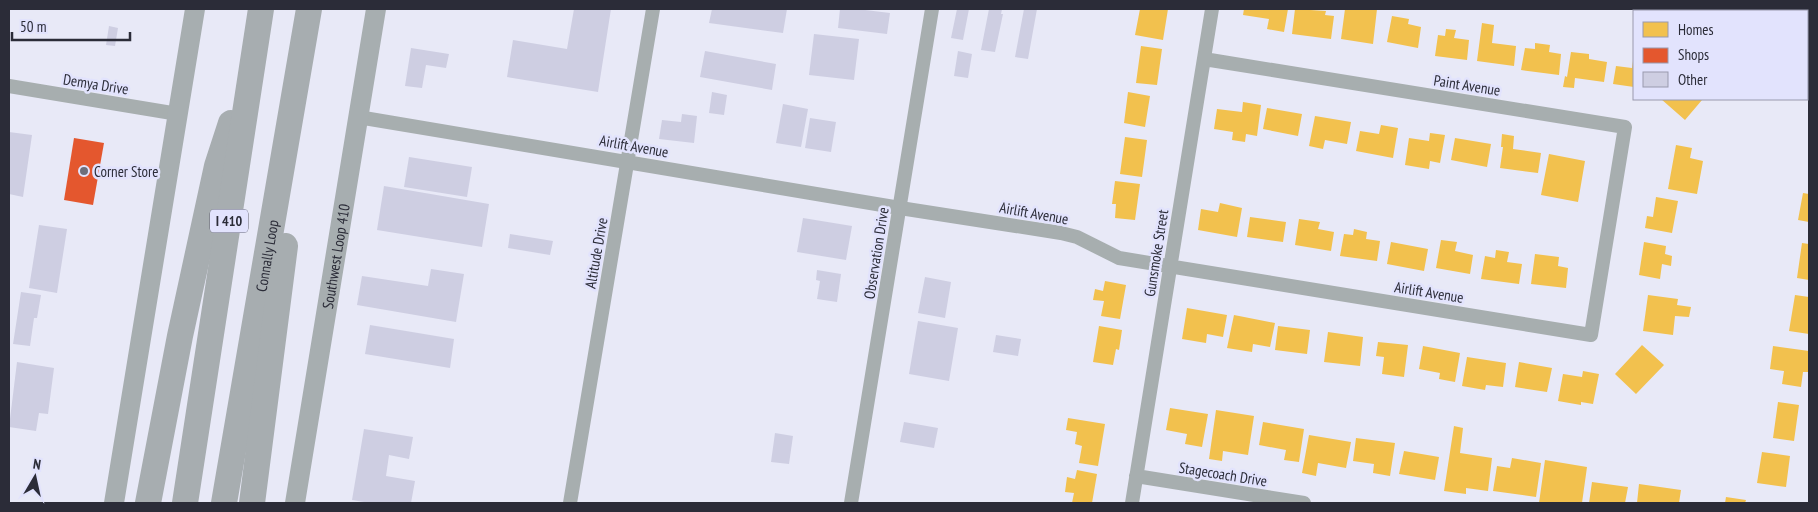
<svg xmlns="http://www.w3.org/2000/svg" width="1818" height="512" font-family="'PT Sans Narrow',sans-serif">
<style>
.homes{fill:#f2c14e}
.shops{fill:#e4572e}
.building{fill:#cecee2}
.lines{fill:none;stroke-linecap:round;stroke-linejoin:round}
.street{stroke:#a7aeaf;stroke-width:14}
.secondary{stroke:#a7aeb0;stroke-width:20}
.highway{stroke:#a7adb0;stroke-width:26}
.poi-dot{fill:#6d6e7b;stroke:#e2e3fd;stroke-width:2}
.labels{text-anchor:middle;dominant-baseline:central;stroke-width:5;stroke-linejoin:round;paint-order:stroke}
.shield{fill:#e2e3fd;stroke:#626373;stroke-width:1}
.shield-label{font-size:14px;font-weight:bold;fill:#2b2c38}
.street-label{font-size:15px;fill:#2b2c38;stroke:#e2e3fd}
.poi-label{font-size:15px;fill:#2b2c38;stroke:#e2e3fd;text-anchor:start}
</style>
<rect width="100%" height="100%" fill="#e8e9f7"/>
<!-- homes -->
<path class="homes" d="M1140 9H1168L1163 40 1135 35Z
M1244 9H1288L1284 32 1267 29 1269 19 1243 15Z
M1295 9 1326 11 1325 15 1334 16 1331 39 1292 34Z
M1345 9H1377L1373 44 1341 39Z
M1392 16 1409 19 1408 24 1421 27 1418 48 1387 42Z
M1482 23 1494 25 1492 43 1516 46 1514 66 1477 61Z
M1446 29 1456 30 1454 38 1469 40 1467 60 1435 56 1438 35 1445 36Z
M1535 43 1550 45 1549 52 1561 54 1559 75 1521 70 1525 48 1535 49Z
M1141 46 1162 49 1157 85 1136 83Z
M1571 52 1589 54V59L1607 62 1604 82 1575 78 1574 88 1563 87 1565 76 1567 77Z
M1633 61 1634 87 1613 84 1616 66 1632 68Z
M1128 92 1150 96 1145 127 1124 123Z
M1661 99H1700L1702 100 1685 120Z
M1243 102 1261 105 1257 136 1246 134 1245 142 1232 140 1233 132 1214 129 1217 109 1242 112Z
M1267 108 1302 114 1298 136 1263 129Z
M1315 116 1351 122 1347 144 1325 140 1323 149 1309 146Z
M1381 125 1398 128 1393 158 1356 151 1360 131 1379 134Z
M1430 133 1445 135 1440 163 1430 161 1429 169 1405 165 1409 138 1429 141Z
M1502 134 1514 136 1513 149 1541 153 1538 173 1500 168 1503 147H1501Z
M1125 137 1147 140 1142 177 1120 174Z
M1455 138 1491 144 1487 167 1451 160Z
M1676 145 1692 148 1690 158 1703 161 1697 194 1668 189Z
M1549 154 1585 161 1578 202 1541 195Z
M1115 181 1140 184 1135 220 1115 218 1116 204H1112Z
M1803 193 1809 194V222L1798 220Z
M1656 197 1678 201 1672 233 1645 228 1647 216 1653 217Z
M1220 203 1242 208 1237 237 1198 230 1201 209 1218 212Z
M1250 217 1286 222 1283 242 1247 237Z
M1299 219 1320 222 1318 229 1334 232 1331 251 1295 245Z
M1354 229 1367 232 1366 239 1380 241 1377 261 1340 256 1344 234 1353 235Z
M1441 240 1457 242 1455 251 1473 255 1470 274 1436 268Z
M1391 242 1428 249 1424 271 1387 264Z
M1644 242 1666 246 1665 254 1672 256 1671 266 1662 264 1660 279 1639 275Z
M1802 243 1809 244V280L1797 278Z
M1496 250 1509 252 1507 262 1522 264 1519 284 1481 279 1485 256 1495 258Z
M1535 254 1559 257 1558 266 1568 268 1566 288 1531 284Z
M1105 281 1126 285 1120 319 1101 316 1104 301 1093 300 1095 289 1103 291Z
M1648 295 1678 299 1677 305 1691 307 1689 317 1675 316 1673 335 1643 331Z
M1795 295 1809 297V334L1789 331Z
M1187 308 1227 315 1223 337 1207 334 1206 343 1182 339Z
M1234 315 1275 323 1270 347 1253 344 1252 352 1227 348Z
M1099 326 1122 330 1119 350 1116 349 1113 365 1093 362Z
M1278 326 1310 330 1307 354 1275 350Z
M1328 332 1363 337 1360 366 1324 362Z
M1378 342 1408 345 1404 377 1382 374 1384 357 1376 356Z
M1642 345 1664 365 1636 394 1615 374Z
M1423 346 1460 353 1455 382 1439 379 1440 373 1419 369Z
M1773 346 1809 351 1808 372H1803L1801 387 1782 384 1784 371 1770 369Z
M1467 357 1506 363 1503 387 1486 385 1485 390 1462 386Z
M1519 362 1552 368 1547 392 1515 387Z
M1583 371 1599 374 1593 404 1581 402V405L1558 401 1563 374 1582 377Z
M1778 402 1799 405 1794 441 1773 438Z
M1170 408 1208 414 1202 447 1185 444 1187 434 1166 430Z
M1216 410 1254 416 1248 455 1223 451 1222 461 1209 459Z
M1068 418 1105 424 1098 466 1079 463 1082 446 1075 444 1077 432 1066 430Z
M1263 422 1304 429 1299 462 1284 460 1286 450 1259 445Z
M1454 426 1463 428 1460 453 1492 458 1488 491 1466 488V494L1444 491Z
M1309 435 1351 442 1346 468 1318 463 1316 476 1302 473Z
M1356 438 1395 443 1390 476 1373 473 1374 464 1353 461Z
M1404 451 1439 457 1435 480 1399 474Z
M1762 452 1790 456 1786 487 1757 483Z
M1512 458 1541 463 1536 497 1493 491 1497 466 1510 468Z
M1545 460 1587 467 1582 503H1539Z
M1077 470 1097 474 1092 503H1072L1074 493 1065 492 1067 477 1075 479Z
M1592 482 1628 487 1625 503H1589Z
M1639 484 1681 490 1679 503H1637Z
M1726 497 1746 500 1745 503H1725Z"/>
<!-- shops -->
<path class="shops" d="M74 138 104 143 93 205 64 200Z"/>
<!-- building -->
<path class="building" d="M574 9H611L598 92 507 77 513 40 567 49Z
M712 9H787L783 33 709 23Z
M840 9H857L890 13 887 34 838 28Z
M957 9H969L963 40 951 38Z
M989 9H1002L1001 14H1003L995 52 981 50Z
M1024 9H1037L1028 59 1015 57Z
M109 26 118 28 115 46 106 45Z
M814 34 859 39 854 80 809 75Z
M411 48 449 54 446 68 426 65 422 88 405 86Z
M705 51 776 64 772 90 700 77Z
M958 51 972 54 968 78 954 76Z
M712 92 727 95 724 115 709 113Z
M783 104 808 109 801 147 776 143Z
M682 114 697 116 694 143 659 139 662 120 681 122Z
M810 118 836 122 831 152 805 148Z
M9 132 32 135 23 197 9 194Z
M409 157 472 167 467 197 404 187Z
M384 186 489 204 482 247 377 230Z
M803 218 852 226 846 260 797 252Z
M39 225 67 229 57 293 29 288Z
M510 234 553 241 550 255 508 248Z
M431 269 464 274 456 322 357 305 362 276 428 286Z
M817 270 841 274 837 302 817 299 820 281 816 280Z
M925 277 951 282 945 318 918 313Z
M21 292 41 295 37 318H34L30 346 13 344Z
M918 321 958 328 949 381 909 374Z
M370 325 454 339 450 368 365 354Z
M996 335 1021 339 1018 356 993 352Z
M17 362 54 368 48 414 39 413 36 431 9 427Z
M904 422 938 428 934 448 900 442Z
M364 429 413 437 409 459 389 455 386 476 415 481 411 503H370L352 500Z
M775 433 793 436 789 464 771 462Z"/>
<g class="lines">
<!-- street -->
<path class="street" d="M9 86 178 114
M358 117 900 208 1061 233 1077 237 1119 258 1591 335 1625 127 1204 59
M1136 476 1304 503
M570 503 653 9
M851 503 932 9
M1132 503 1212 9"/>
<!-- secondary -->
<g class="secondary">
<path d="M114 503 195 9"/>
<path id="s1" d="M295 503 376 9"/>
</g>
<!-- highway -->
<g class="highway">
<path d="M148 503 180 336 217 166 231 123"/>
<path d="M185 503 261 9"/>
<path id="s2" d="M224 503 309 9"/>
<path d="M252 503 285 246"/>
</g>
</g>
<!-- markers -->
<circle class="poi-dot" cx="84" cy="171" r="5"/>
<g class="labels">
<!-- shield labels -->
<rect class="shield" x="210" y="209.5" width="38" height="23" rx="4"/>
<g class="shield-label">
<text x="229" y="221">I 410</text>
</g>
<!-- street labels -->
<g class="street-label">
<text transform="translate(96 84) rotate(9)">Demya Drive</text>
<text transform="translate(1467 85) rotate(9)">Paint Avenue</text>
<text transform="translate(634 146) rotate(10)">Airlift Avenue</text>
<text transform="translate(1034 213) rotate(10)">Airlift Avenue</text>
<text transform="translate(596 253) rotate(-80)">Altitude Drive</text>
<text transform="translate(876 253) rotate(-81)">Observation Drive</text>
<text transform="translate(1156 253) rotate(-81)">Gunsmoke Street</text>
<text stroke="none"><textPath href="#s2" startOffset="251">Connally Loop</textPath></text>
<text stroke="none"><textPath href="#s1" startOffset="250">Southwest Loop 410</textPath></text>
<text transform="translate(1429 292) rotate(9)">Airlift Avenue</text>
<text transform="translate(1223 474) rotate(9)">Stagecoach Drive</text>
</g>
<!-- poi labels -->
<g class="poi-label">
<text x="94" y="171">Corner Store</text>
</g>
</g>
<!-- border -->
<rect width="1818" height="512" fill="none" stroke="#2b2c38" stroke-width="20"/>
<!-- legend -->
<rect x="1633" y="10" width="175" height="90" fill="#e2e3fd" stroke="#999aae"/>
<rect x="1643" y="22" width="25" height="15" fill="#f2c14e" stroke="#999aae"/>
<text x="1678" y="35" font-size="15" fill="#2b2c38">Homes</text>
<rect x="1643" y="48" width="25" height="15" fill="#e4572e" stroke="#999aae"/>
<text x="1678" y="60" font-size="15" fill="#2b2c38">Shops</text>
<rect x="1643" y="72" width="25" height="15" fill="#cecee2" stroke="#999aae"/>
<text x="1678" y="85" font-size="15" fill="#2b2c38">Other</text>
<!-- north arrow -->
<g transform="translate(35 477) rotate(9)" stroke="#e2e3fd" stroke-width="4" paint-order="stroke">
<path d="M0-4L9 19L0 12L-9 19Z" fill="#2b2c38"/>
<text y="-8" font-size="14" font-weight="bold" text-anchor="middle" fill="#2b2c38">N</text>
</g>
<!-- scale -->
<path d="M12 32v8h118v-8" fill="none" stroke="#2b2c38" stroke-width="2.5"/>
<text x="20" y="32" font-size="15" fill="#2b2c38" stroke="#e2e3fd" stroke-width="4" paint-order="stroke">50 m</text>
</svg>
